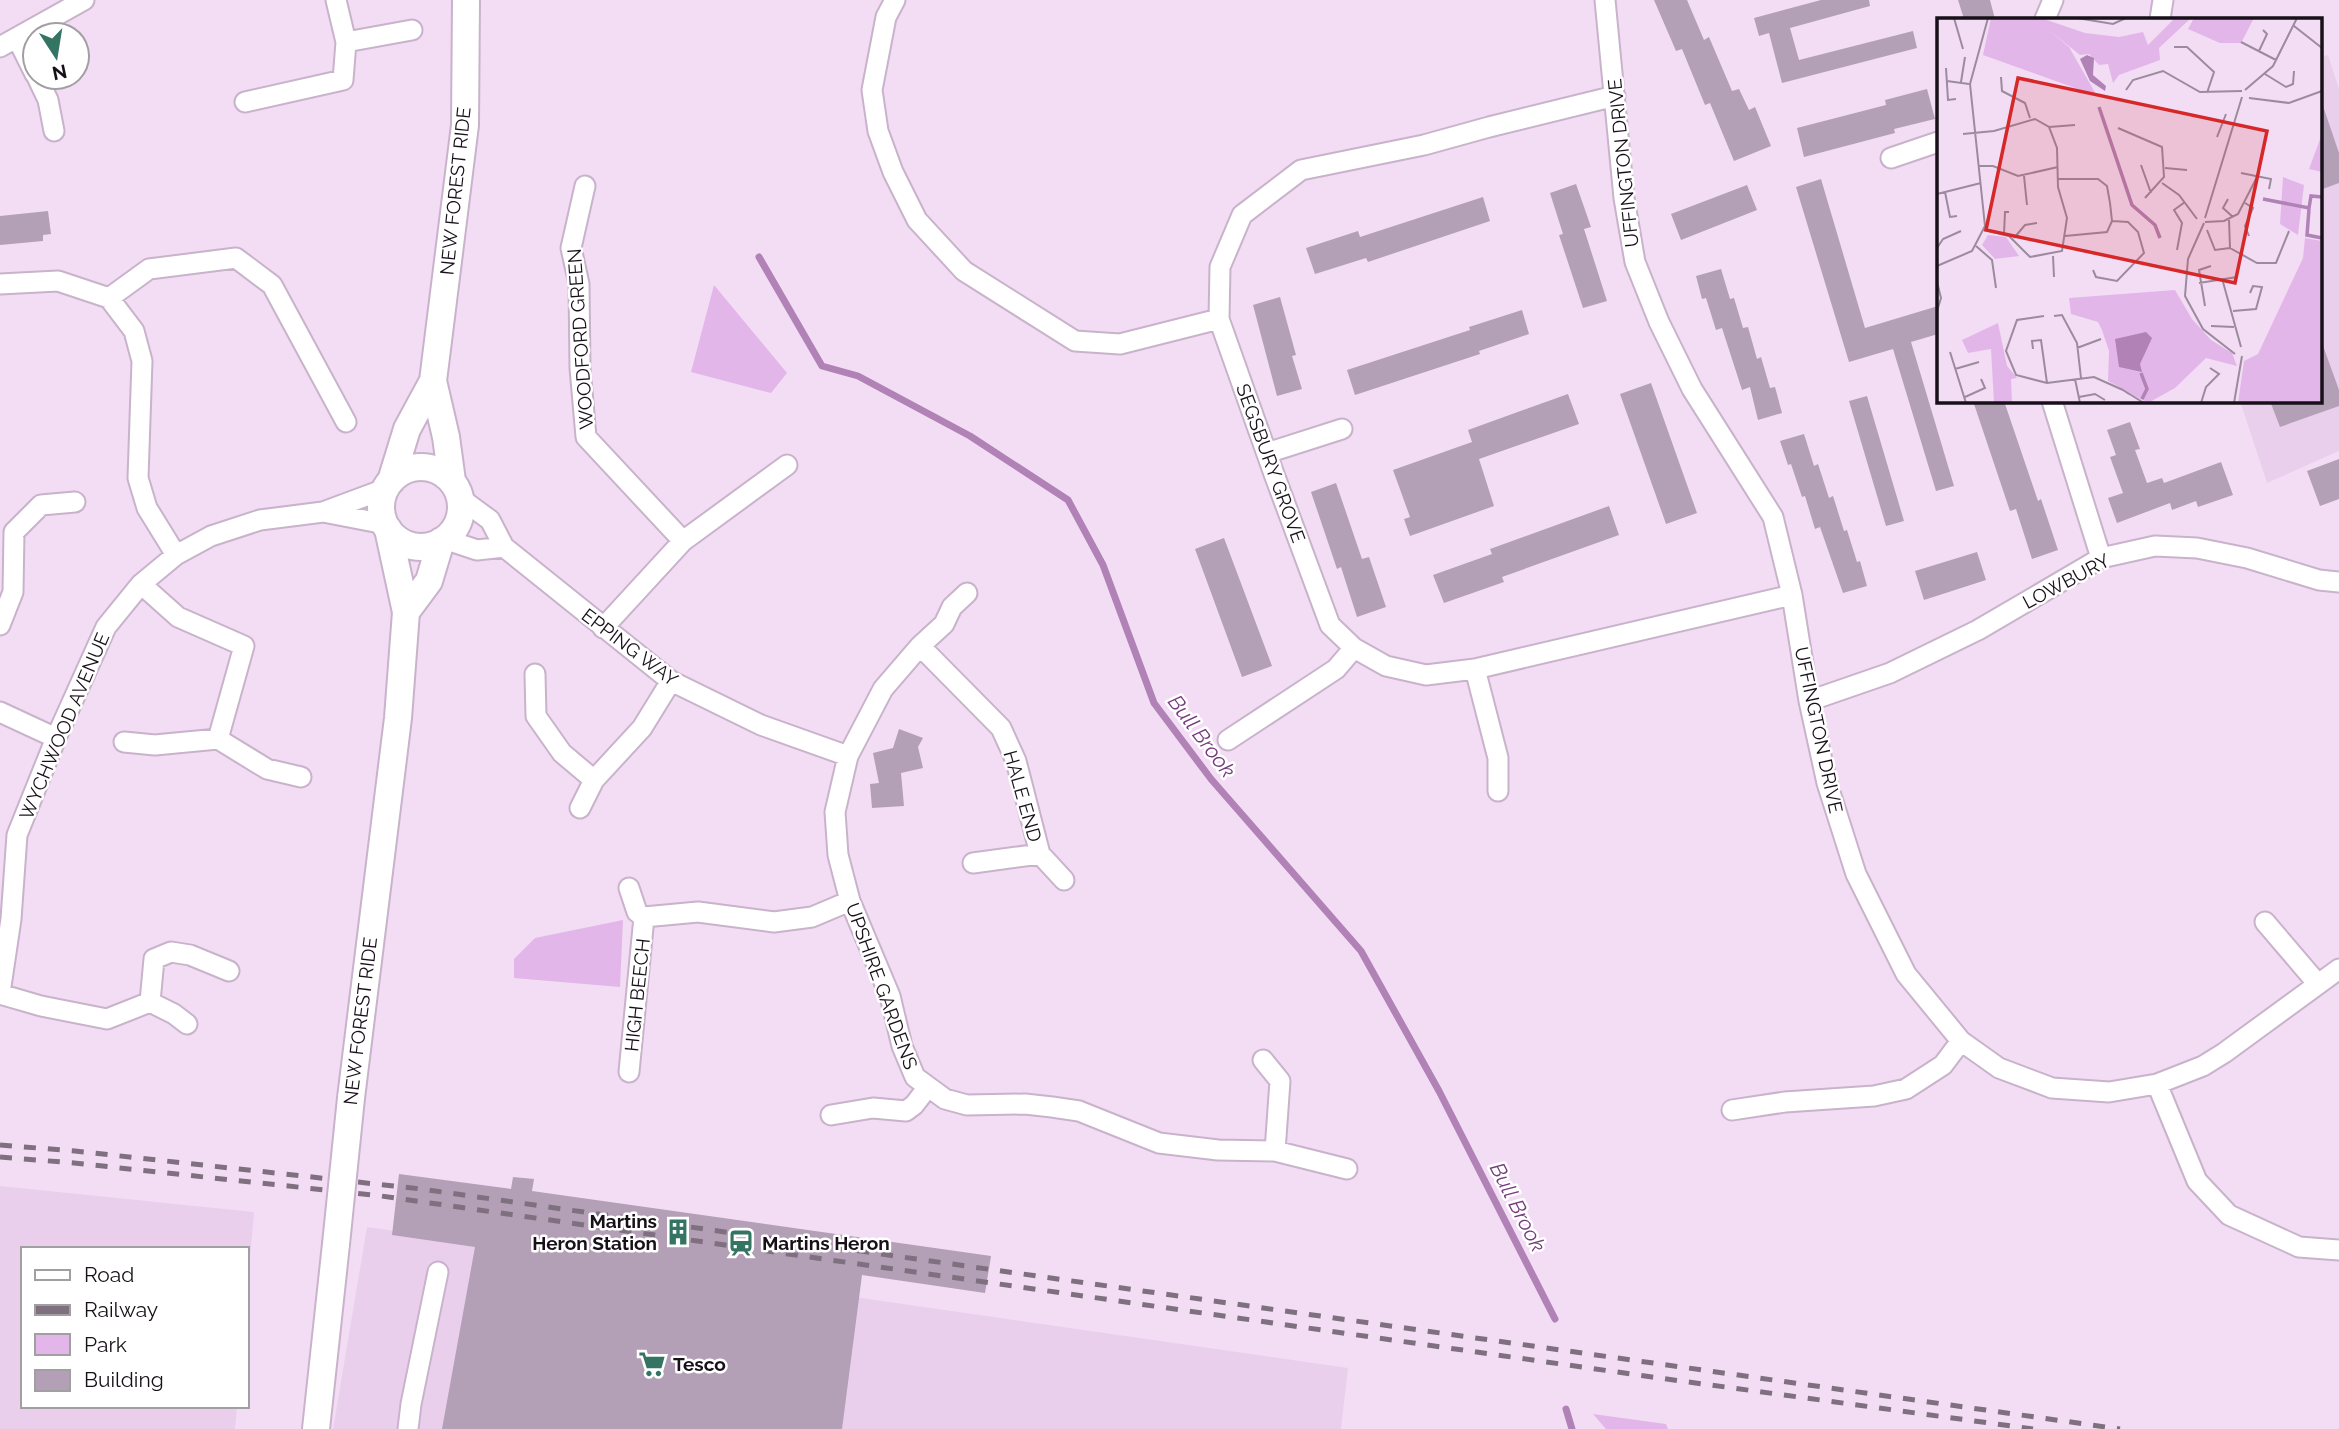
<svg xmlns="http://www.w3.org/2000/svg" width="2339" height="1429" font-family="Raleway,sans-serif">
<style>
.built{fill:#eacfed}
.green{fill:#e3b6e9}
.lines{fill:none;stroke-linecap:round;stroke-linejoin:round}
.stream{stroke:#b182b6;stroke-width:7}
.building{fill:#b39fb6}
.street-casing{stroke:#c8b3cb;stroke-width:23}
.secondary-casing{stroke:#c8b3cb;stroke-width:30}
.street{stroke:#fff;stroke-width:19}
.secondary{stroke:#fff;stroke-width:26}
.rail{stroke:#7f7080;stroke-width:5;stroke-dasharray:12 12;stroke-linecap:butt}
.secondary-bridge-casing{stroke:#c8b3cb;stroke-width:30;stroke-linecap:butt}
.secondary-bridge{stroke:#fff;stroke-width:26}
.labels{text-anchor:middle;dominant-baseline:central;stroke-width:5;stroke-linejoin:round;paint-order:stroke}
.street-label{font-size:19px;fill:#171018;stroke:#fff}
.poi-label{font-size:19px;font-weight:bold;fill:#171018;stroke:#fff;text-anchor:start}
.water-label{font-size:21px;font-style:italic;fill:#743a7b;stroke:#fff}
.inset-river{fill:none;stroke:#b182b6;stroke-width:3.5}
.inset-road{fill:none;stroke:#9b8b9d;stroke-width:2}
.view{fill:#d62828;fill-opacity:0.15;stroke:#d62828;stroke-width:3.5}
.inset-edge{fill:none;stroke:#171018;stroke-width:3.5}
</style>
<rect width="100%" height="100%" fill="#f3ddf5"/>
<!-- built -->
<path class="built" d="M2328 55 2339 89V451L2267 483 2240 401H2320V57Z
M0 1186 254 1212 247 1294V1249H23V1406H237L235 1429H0Z
M367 1227 1348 1368 1341 1429H333Z"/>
<!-- green -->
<path class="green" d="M714 285 787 373 771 393 691 372Z
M623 920 620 987 514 978V959L535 938Z
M1593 1414 1666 1424 1668 1429H1606Z"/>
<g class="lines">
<!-- stream -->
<path class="stream" d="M759 257 822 366 858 376 970 436 1068 500 1103 565 1154 703 1211 779 1361 951 1439 1091 1555 1319
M1566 1409 1572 1429"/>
</g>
<!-- building -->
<path class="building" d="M1654 0H1687L1704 40 1709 37 1732 91 1739 89 1749 110 1755 107 1771 146 1734 161 1710 103 1705 105 1682 49 1676 51Z
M1821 0H1869L1870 6 1790 28 1799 60 1913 31 1917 48 1782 83 1769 33 1759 36 1754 18Z
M1958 0H1990L1995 19H1964Z
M1927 89 1935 119 1894 129 1895 133 1804 157 1797 128 1886 105 1885 100Z
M2323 106 2339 153V183L2320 190V107Z
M1821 179 1865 328 1938 306V334L1911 342 1954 486 1936 491 1893 349 1849 362 1796 187Z
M1576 184 1591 227 1584 229 1607 301 1583 308 1559 235 1563 234 1550 193Z
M1747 185 1757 210 1681 240 1671 214Z
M1483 197 1490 221 1368 262 1366 258 1315 274 1306 248 1358 231 1360 237Z
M48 211 51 234 43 235V241L0 245V216Z
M1721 269 1730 299 1734 298 1743 328 1748 327 1757 359 1761 357 1770 388 1775 387 1782 413 1758 420 1750 387 1742 390 1722 328 1716 330 1706 298 1702 299 1696 276Z
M1280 297 1296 355 1292 356 1302 389 1277 396 1253 305Z
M1522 310 1529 334 1479 351 1480 354 1355 395 1347 370 1470 330 1469 327Z
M2322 343 2339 390V406L2280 427 2270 401H2320V344Z
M1651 383 1697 513 1666 524 1620 394Z
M1568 394 1579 424 1479 459 1494 506 1410 536 1404 519 1410 517 1393 470 1472 442 1468 430Z
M1867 396 1904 521 1886 526 1849 401Z
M1973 401H2004L2038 501 2041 499 2058 550 2032 559 2016 509 2010 511Z
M2130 422 2140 449 2135 450 2147 483 2162 478 2164 483 2221 462 2233 495 2198 507 2196 501 2172 510 2170 503 2117 523 2108 498 2123 493 2110 457 2116 455 2107 430Z
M1804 434 1814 466 1818 464 1829 498 1833 496 1844 531 1847 530 1857 562 1860 561 1867 586 1843 593 1820 527 1815 529 1805 496 1802 497 1791 464 1788 465 1780 441Z
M2339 459V499L2320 506 2307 471Z
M1336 483 1362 559 1369 557 1386 607 1357 617 1341 567 1337 569 1311 492Z
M1609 506 1619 535 1502 577 1504 582 1444 603 1433 575 1492 554 1490 549Z
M1224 538 1272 666 1242 677 1195 549Z
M1977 552 1986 580 1924 600 1915 571Z
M899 729 923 738 918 747 923 768 901 773 904 806 872 808 870 784 879 783 873 753 893 748Z
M399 1174 511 1189 513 1177 534 1179 532 1191 991 1256 985 1293 862 1275 842 1429H442L475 1247 392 1235Z"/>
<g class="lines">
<!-- street casing -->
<g class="street-casing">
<path id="street" d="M895 0 886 17 872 90 878 131 893 172 917 220 964 271 1075 341 1120 344 1219 319
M1605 0 1624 198 1635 262 1659 322 1692 389 1773 517 1792 595 1809 701 1827 783 1856 874 1906 974 1961 1041 1999 1068 2052 1088 2109 1092 2157 1084 2203 1066 2224 1053 2339 969
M2045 19 2053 0
M2160 19 2163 0
M17 38 35 74
M346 42 412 30
M0 47 84 0
M37 77 48 100 54 131
M1615 96 1489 127 1424 145 1301 170 1242 215 1220 267 1219 319 1274 474 1330 625 1354 648 1386 666 1426 675 1475 669 1792 595
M245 102 343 80 346 42 336 0
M1891 158 1938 142
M585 186 571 248 579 284 580 368 586 437 683 541 603 628
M0 284 58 281 109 298 134 331 142 361 138 478 147 508 176 555
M109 298 149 269 236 258 272 285 346 422
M2052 401 2101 558
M1267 453 1342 429
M460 498 490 520 504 547 671 681 761 725 848 756
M323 512 385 524
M444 539 477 550 504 547
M683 541 787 465
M141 584 178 617 244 646 218 739
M967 593 952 607 944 624 920 646 883 689 848 756 835 812 838 855 850 901 890 996 902 1046 915 1077 945 1099 967 1105 1025 1104 1052 1107 1079 1111 1159 1143 1218 1150 1275 1151 1347 1169
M0 625 13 592 14 532 41 505 75 502
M920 646 1001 728 1016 761 1040 854 1064 880
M1475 669 1498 758V791
M535 674 536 716 562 753 594 780
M1809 701 1890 673 1978 630 2101 558 2155 546 2197 548 2247 558 2319 580 2339 582
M0 712 56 738
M1228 740 1336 669 1354 648
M124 742 155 745 218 739 267 769 301 777
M580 808 594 780 642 728 671 681
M973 863 1040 854
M644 917 698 912 774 922 812 917 850 901
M2265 922 2317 983
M0 993 11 919 17 835 56 738 106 627 141 584 176 555 211 536 260 520 323 512 385 489
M0 994 41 1006 107 1019 150 1002
M187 1024 174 1014 150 1002 154 959 171 952 190 955 229 971
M1263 1060 1280 1081 1275 1151
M629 1072 644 917 637 912 629 888
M2157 1084 2197 1181 2229 1215 2299 1247 2339 1250
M1732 1110 1785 1102 1874 1096 1906 1089 1943 1065 1961 1041
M831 1115 873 1108 906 1111 914 1105 928 1087
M408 1429 411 1404 438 1272"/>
</g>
<!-- secondary casing -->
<g class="secondary-casing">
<path id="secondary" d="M381 507a40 40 0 1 1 80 0a40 40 0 1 1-80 0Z
M391 481 407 429 433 381
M452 481 446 437 433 381 465 125 466 0
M406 612 429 581 441 541
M351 1098 398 718 406 612 388 529
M316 1429 336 1244"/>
</g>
<!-- street -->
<use href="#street" class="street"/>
<!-- secondary -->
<use href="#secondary" class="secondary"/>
<!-- rail -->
<path class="rail" d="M0 1145 75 1151 421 1189 2120 1429
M0 1157 74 1163 381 1196 1652 1377 2033 1429"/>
<!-- secondary-bridge casing -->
<g class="secondary-bridge-casing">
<path id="secondary-bridge" d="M336 1244 351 1098"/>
</g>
<!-- secondary-bridge -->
<use href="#secondary-bridge" class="secondary-bridge"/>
</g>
<!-- icons -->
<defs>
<g id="building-bare" transform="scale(2.1)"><path d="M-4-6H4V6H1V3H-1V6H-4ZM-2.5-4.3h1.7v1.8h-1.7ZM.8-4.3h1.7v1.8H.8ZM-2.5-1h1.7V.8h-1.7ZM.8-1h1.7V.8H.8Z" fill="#347463" stroke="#fff" stroke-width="2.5" paint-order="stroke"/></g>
<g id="station-bare" transform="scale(2.1)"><path d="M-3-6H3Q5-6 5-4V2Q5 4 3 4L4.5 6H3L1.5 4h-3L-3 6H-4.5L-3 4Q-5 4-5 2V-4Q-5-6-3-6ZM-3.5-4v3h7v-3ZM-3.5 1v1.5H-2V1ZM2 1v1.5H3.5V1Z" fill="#347463" stroke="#fff" stroke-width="2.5" paint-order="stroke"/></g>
<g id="supermarket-bare" transform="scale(2.1)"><path d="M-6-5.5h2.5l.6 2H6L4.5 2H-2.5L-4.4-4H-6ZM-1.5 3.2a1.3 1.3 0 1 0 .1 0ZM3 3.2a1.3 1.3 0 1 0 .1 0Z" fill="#347463" stroke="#fff" stroke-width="2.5" paint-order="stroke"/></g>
</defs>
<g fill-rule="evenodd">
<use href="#building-bare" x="678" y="1232"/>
<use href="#station-bare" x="741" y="1243"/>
<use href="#supermarket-bare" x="652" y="1364"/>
</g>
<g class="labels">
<!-- street labels -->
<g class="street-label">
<text transform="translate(1623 163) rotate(-96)">UFFINGTON DRIVE</text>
<text transform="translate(455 191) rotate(-84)">NEW FOREST RIDE</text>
<text transform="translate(580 339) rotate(-94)">WOODFORD GREEN</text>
<text transform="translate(1271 463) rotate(70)">SEGSBURY GROVE</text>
<text transform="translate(2066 581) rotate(-28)">LOWBURY</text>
<text transform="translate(630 647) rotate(37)">EPPING WAY</text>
<text transform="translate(64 726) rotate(-67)">WYCHWOOD AVENUE</text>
<text transform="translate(1819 730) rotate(78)">UFFINGTON DRIVE</text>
<text transform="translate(1023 796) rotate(74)">HALE END</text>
<text transform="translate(882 986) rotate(70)">UPSHIRE GARDENS</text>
<text transform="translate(637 995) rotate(-84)">HIGH BEECH</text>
<text transform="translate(360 1021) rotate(-83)">NEW FOREST RIDE</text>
</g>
<!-- poi labels -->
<g class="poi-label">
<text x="657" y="1221" text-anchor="end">Martins<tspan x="657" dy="22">Heron Station</tspan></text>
<text x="762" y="1243">Martins Heron</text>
<text x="673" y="1364">Tesco</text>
</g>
<!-- water labels -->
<g class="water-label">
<text transform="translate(1202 736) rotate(53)">Bull Brook</text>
<text transform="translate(1518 1207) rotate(63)">Bull Brook</text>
</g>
</g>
<!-- overview -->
<g transform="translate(1937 18)">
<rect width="385" height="385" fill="#f3ddf5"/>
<path d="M54 0H104L148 15 182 19 206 14 211 27 238 0H254L222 30 223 42 182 57 176 65 171 46 162 47 152 36 143 37 113 13 132 29 160 78 46 37ZM257 0H317L304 25H283L251 11ZM385 116V154L372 151ZM346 159 367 167 361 217 343 206ZM51 217 69 219 82 238 58 241 45 227ZM368 220 385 223V385H301L307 343 321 336 366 240ZM238 272 255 301 274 322 295 335 300 348 269 340 238 370 211 385 171 363 172 333 165 312 161 304 134 296 132 280ZM61 305 70 348 80 360 74 361 75 385H57L54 331 31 335 25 322Z" fill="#e3b6e9"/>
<path d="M150 37 157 40 156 57 169 68 168 73 153 63 143 41ZM209 314 215 320 203 346 205 354 182 349 178 321Z" fill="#b182b6"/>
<path class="inset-river" d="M162 89 195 187 218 207 223 220M326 181 372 190 374 178 385 179M372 191 370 217 385 220M204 355 210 371 205 381"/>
<path class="inset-road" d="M17 0 26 31M140 0 176 6 189 0M357 8 385 30M304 24 339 42M237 29H250L277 54 270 75M322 33 330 16 326 12M9 50 11 82 19 81M328 56 349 69 356 66 357 53M64 59 65 73 88 85 93 100M10 63 32 66M24 64 28 39M189 72 196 62 226 53 263 74 305 73M308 72 336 48 360 0M312 80 352 85 385 73M112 109 138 107M181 110 225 129 227 159 208 180M26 116 57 113 98 101 112 109 120 130 121 169 130 200 125 233 93 239 72 218 47 212M280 119 289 96M204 147 214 175M42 148H56L81 158 121 149M228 150 250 152M304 155 334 161 332 171M87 158 90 187M120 161H161L170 168 173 185 175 203 170 214 128 218M225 165 242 177 260 201M8 174 13 199 20 198M0 176 44 165M291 181 286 190 296 199M308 185 316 190 308 208 312 218M268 200 305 79M292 202 293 230 320 245H339L352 213M268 204 287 203 301 196 320 159M267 205 251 241 248 278 266 311 298 336M270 212 278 232 293 230M67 216 68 194H72M77 220 88 207 100 205M39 228 55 242 59 270M0 230 6 221 24 213M240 232 245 205 237 192 248 184M116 238 117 259M0 248 35 233 48 208 33 66 51 0M156 252 159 259 180 263 207 235 201 214 191 204 175 203M0 264 4 280 0 293M286 264 304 329M262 265 300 259M268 288 262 252 274 248M296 293 319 291 325 269 316 268 313 275M107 298 80 302 69 333 79 357 110 365 157 359 186 372M117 298 125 297 140 325 144 360M274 308 297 309M140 330 164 321M96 331 95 323 104 322 110 365M13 334 29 385M18 351 42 344M138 361 143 385M192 376 186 372 207 385M28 379 48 370 44 361M142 379 158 376 168 382M264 385 269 369 282 356 273 350M297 385 305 338"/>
<path class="view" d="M81 60 330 113 298 265 49 212Z"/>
<rect width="385" height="385" class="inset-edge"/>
</g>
<!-- legend -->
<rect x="21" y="1247" width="228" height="161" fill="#ffffff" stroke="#a29fa3" stroke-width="2"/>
<rect x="35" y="1270" width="35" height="10" fill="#ffffff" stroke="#a29fa3" stroke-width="2"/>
<text x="84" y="1282" font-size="21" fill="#171018">Road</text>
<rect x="35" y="1305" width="35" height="10" fill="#7f7080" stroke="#a29fa3" stroke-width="2"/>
<text x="84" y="1317" font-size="21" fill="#171018">Railway</text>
<rect x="35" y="1334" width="35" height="21" fill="#e3b6e9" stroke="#a29fa3" stroke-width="2"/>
<text x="84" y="1352" font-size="21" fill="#171018">Park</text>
<rect x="35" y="1370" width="35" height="21" fill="#b39fb6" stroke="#a29fa3" stroke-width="2"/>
<text x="84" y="1387" font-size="21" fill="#171018">Building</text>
<!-- north arrow -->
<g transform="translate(56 56) rotate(168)"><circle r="33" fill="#ffffff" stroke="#a29fa3" stroke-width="2"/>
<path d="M0-5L12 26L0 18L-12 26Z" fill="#347463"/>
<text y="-10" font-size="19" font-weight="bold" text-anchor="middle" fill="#171018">N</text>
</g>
</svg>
